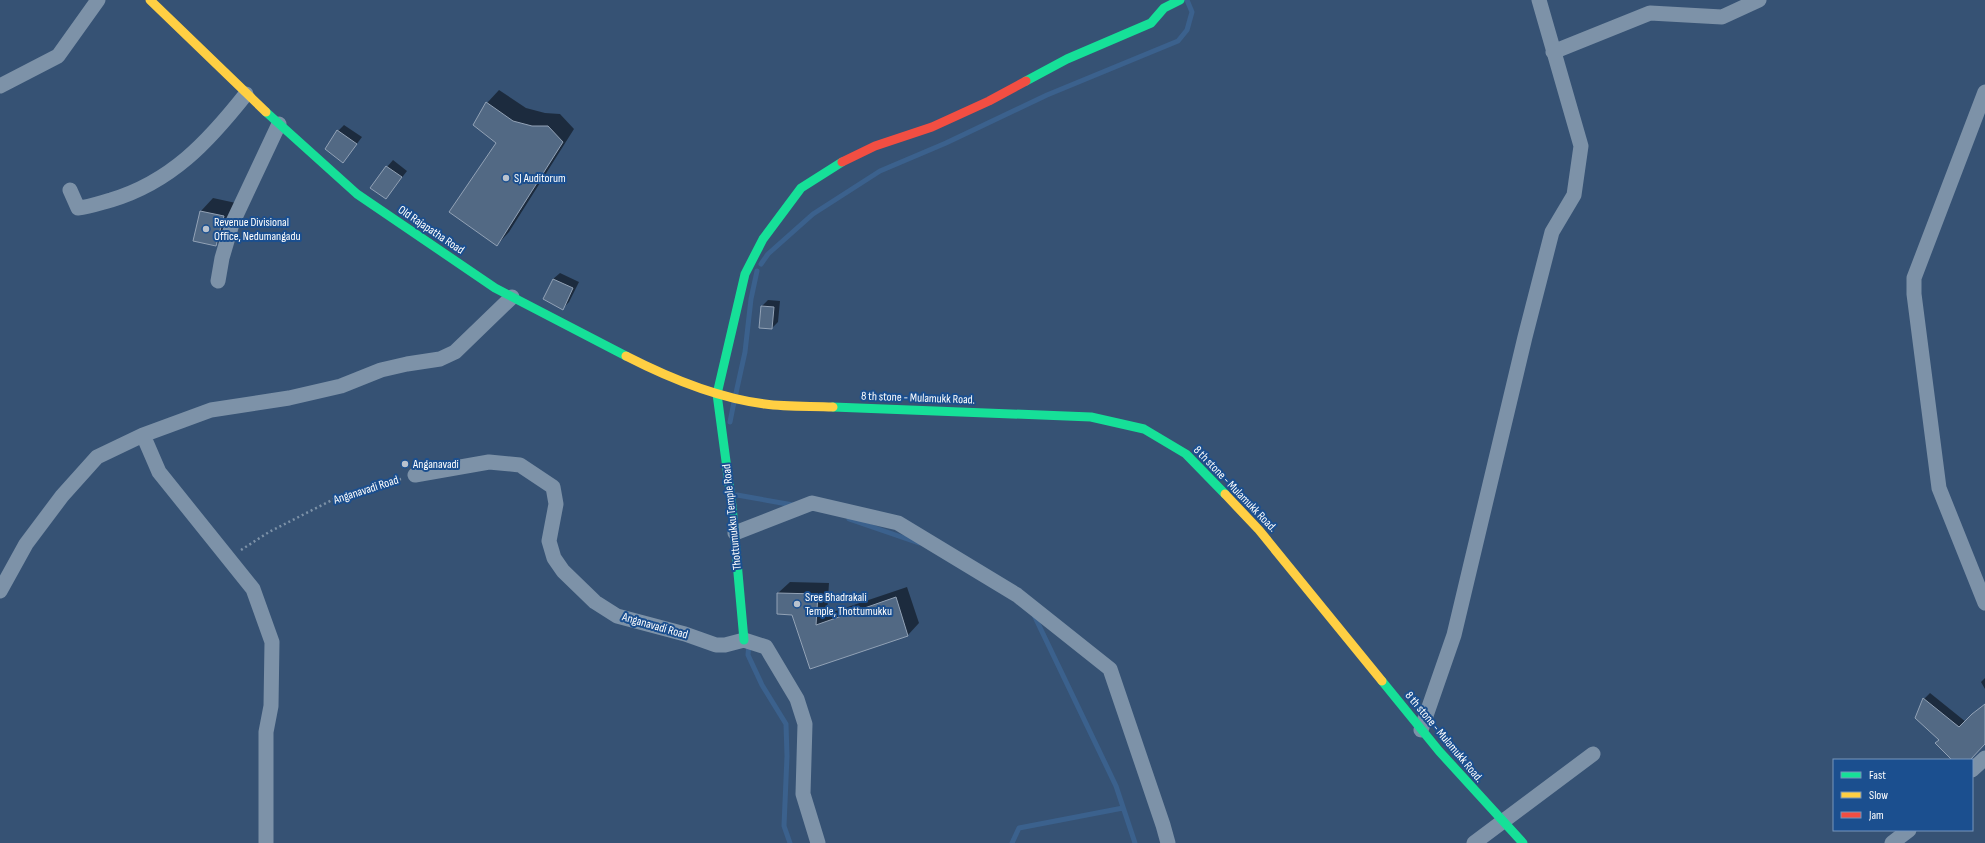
<svg xmlns="http://www.w3.org/2000/svg" width="1985" height="843" font-family="'Sofia Sans Condensed',sans-serif">
<style>
.shadow{fill:#0007}
.lines{fill:none;stroke-linecap:round;stroke-linejoin:round}
.stream{stroke:#3b618d;stroke-width:5}
.building{fill:#526984;stroke:#92a2b6}
.path{stroke:#7d92a8;stroke-width:2.5;stroke-dasharray:2 3;stroke-linecap:butt}
.street{stroke:#7d92a8;stroke-width:15}
.fast{stroke:#16e098;stroke-width:9}
.slow{stroke:#ffcf43;stroke-width:9}
.jam{stroke:#f24e42;stroke-width:9}
.poi-dot{fill:#b9c2ce;stroke:#1b4f8f;stroke-width:1.5}
.labels{text-anchor:middle;dominant-baseline:central;stroke-width:4;stroke-linejoin:round;paint-order:stroke}
.poi-label{font-size:12px;fill:#fff;stroke:#1b4f8f;text-anchor:start}
.street-label{font-size:12px;fill:#fff;stroke:#1b4f8f}
</style>
<rect width="100%" height="100%" fill="#365274"/>
<!-- shadow -->
<path class="shadow" d="M499 90 526 108 545 113 560 114 574 129 509 232 497 245 498 143 487 103Z
M344 125 362 137 343 162 338 131Z
M393 160 407 171 386 198 387 167Z
M213 198 236 203 228 232 216 245 194 240 201 211Z
M560 273 579 282 569 302 563 308 544 299 553 279Z
M768 300 780 301 778 322 772 328 762 306Z
M790 582 829 583 827 614 907 587 919 623 908 635 811 668 792 614 778 593Z
M1985 678V689L1981 682Z
M1930 693 1966 722 1985 704V742L1969 760H1953L1940 740 1924 699Z"/>
<g class="lines">
<!-- stream -->
<path class="stream" d="M761 264 768 254 813 214 880 171 946 143 1047 95 1178 41 1187 30 1192 12 1187 0
M736 393 745 352 751 299 757 271
M730 422 734 402
M737 495 793 505
M849 519 919 543
M1034 615 1116 786 1135 843
M749 643 748 655 762 685 786 724 787 756 784 826 790 843
M1012 843 1019 828 1123 808"/>
</g>
<!-- building -->
<path class="building" d="M486 102 513 121 532 126H548L563 142 497 246 449 212 496 143 473 125Z
M337 130 357 144 343 163 325 149Z
M386 166 402 177 386 199 370 188Z
M200 211 224 216 216 246 193 241Z
M553 279 573 288 563 310 543 299Z
M761 306 774 307 772 329 759 328Z
M777 593 818 594 816 625 896 597 908 636 810 669 792 615 777 614Z
M1923 698 1959 727 1972 714 1985 704V744L1970 760H1952L1935 743 1939 740 1915 718Z"/>
<g class="lines">
<!-- path -->
<path class="path" d="M241 550 269 532 340 496 401 479"/>
<!-- street -->
<path class="street" d="M1553 52 1650 13 1722 17 1759 0
M0 86 58 56 98 0
M1985 92 1914 278V294L1939 488 1985 603
M70 190 78 208C89 207 100 203 111 200 171 182 208 142 246 94
M218 281 222 258 232 224 279 124
M415 475 489 462 520 465 553 487 556 504 549 541 554 558 563 571 595 602 617 616 685 634 716 645H725L744 640 766 647 797 699 805 724 803 794 818 843
M735 533 812 503 898 523 1017 595 1110 669 1163 825 1168 843
M0 591 26 544 62 496 97 457 143 435
M1421 730 1454 635 1525 337 1552 232 1574 195 1581 146 1539 0
M1972 770 1985 758
M266 843V732L271 706 272 642 253 589 159 472 143 435 211 410 289 398 341 386 381 370 407 364 440 359 455 352 512 297
M1474 843 1593 754
M1892 843 1909 830"/>
<!-- fast -->
<path class="fast" d="M1026 81 1067 59 1151 23 1164 8 1180 0
M266 112 357 194 495 288 626 356
M833 407 1091 417 1144 429 1186 454 1225 494
M744 640 732 506 717 394 745 274 763 239 801 188 842 162
M1382 681 1439 751 1523 843"/>
<!-- slow -->
<path class="slow" d="M150 0 266 112
M626 356C669 378 716 398 765 404 787 407 810 406 833 407
M1225 494 1259 530 1382 681"/>
<!-- jam -->
<path class="jam" d="M842 162 875 146 932 127 989 101 1026 81"/>
</g>
<!-- markers -->
<g class="poi-dot">
<circle cx="506" cy="178" r="4"/>
<circle cx="206" cy="229" r="4"/>
<circle cx="405" cy="464" r="4"/>
<circle cx="797" cy="604" r="4"/>
</g>
<g class="labels">
<!-- poi labels -->
<g class="poi-label">
<text x="514" y="178">SJ Auditorum</text>
<text x="214" y="222">Revenue Divisional<tspan x="214" dy="14">Office, Nedumangadu</tspan></text>
<text x="413" y="464">Anganavadi</text>
<text x="805" y="597">Sree Bhadrakali<tspan x="805" dy="14">Temple, Thottumukku</tspan></text>
</g>
<!-- street labels -->
<g class="street-label">
<text transform="translate(431 230) rotate(34)">Old Rajapatha Road</text>
<text transform="translate(918 398) rotate(2)">8 th stone - Mulamukk Road.</text>
<text transform="translate(1235 489) rotate(46)">8 th stone - Mulamukk Road.</text>
<text transform="translate(366 490) rotate(-18)">Anganavadi Road</text>
<text transform="translate(732 517) rotate(-96)">Thottumukku Temple Road</text>
<text transform="translate(655 626) rotate(16)">Anganavadi Road</text>
<text transform="translate(1444 737) rotate(50)">8 th stone - Mulamukk Road.</text>
</g>
</g>
<!-- legend -->
<rect x="1833" y="759" width="140" height="72" fill="#1b4f8f" stroke="#7695bc"/>
<rect x="1841" y="772" width="20" height="6" fill="#16e098" stroke="#7695bc"/>
<text x="1869" y="779" font-size="12" fill="#ffffff">Fast</text>
<rect x="1841" y="792" width="20" height="6" fill="#ffcf43" stroke="#7695bc"/>
<text x="1869" y="799" font-size="12" fill="#ffffff">Slow</text>
<rect x="1841" y="812" width="20" height="6" fill="#f24e42" stroke="#7695bc"/>
<text x="1869" y="819" font-size="12" fill="#ffffff">Jam</text>
</svg>
